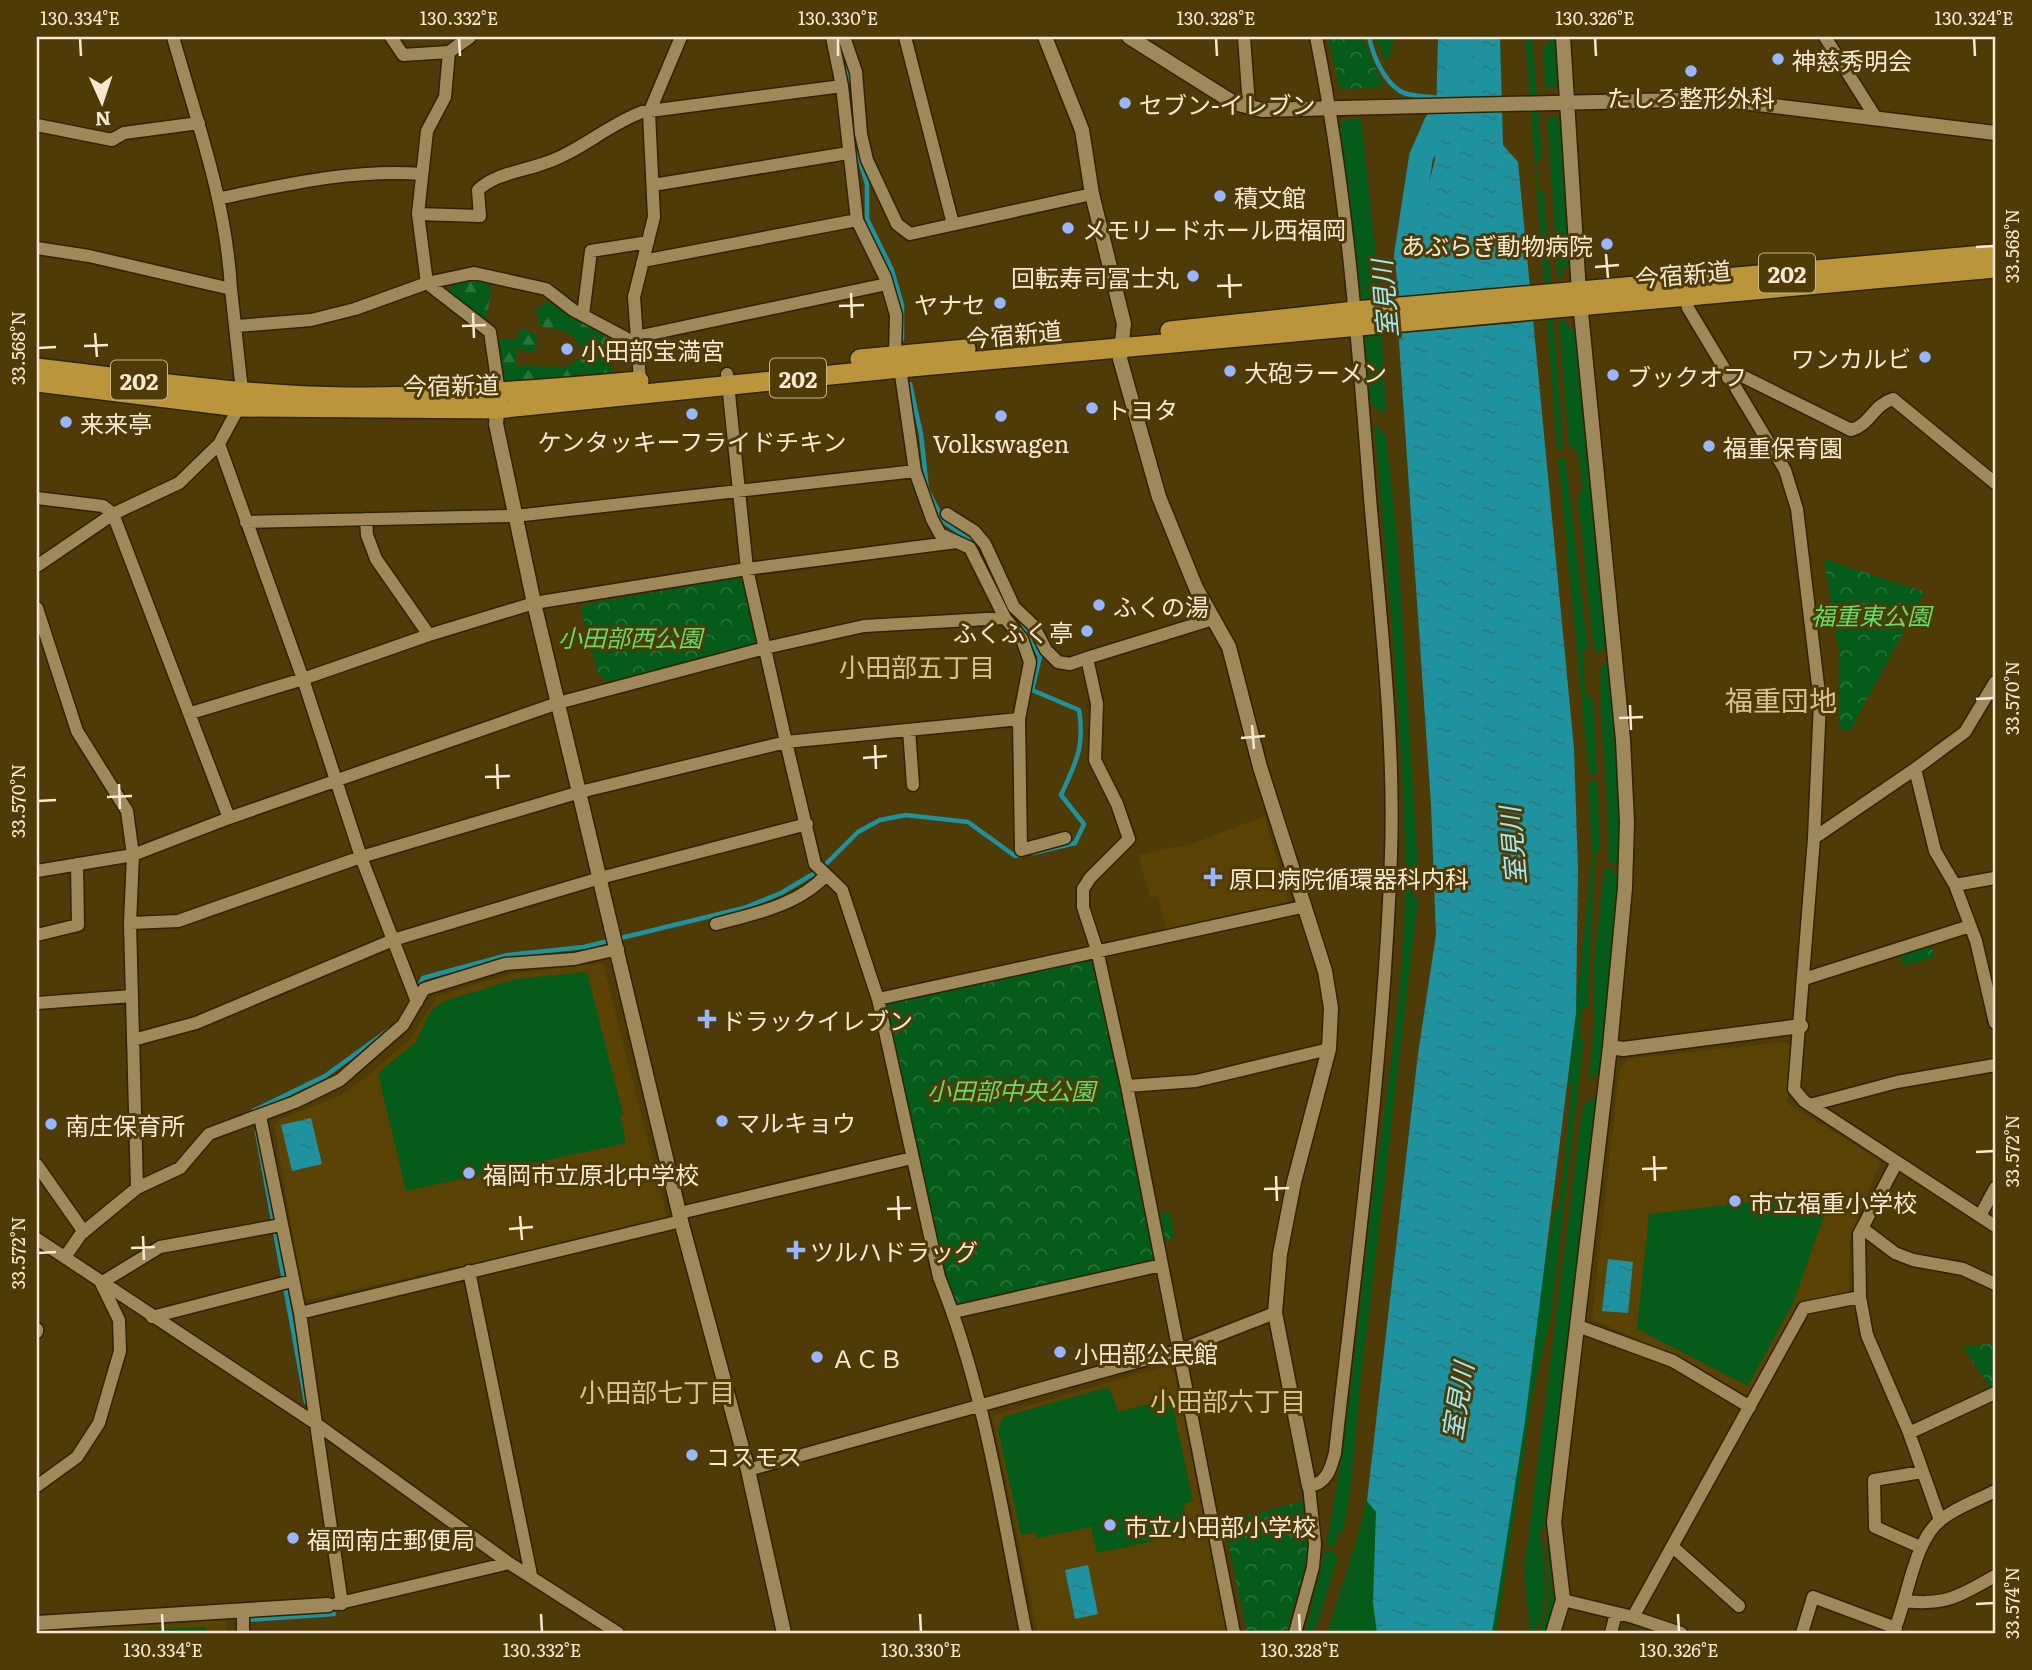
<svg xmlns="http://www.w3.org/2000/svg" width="2032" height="1670" font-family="Literata,'Noto Sans JP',serif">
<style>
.built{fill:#5a4304}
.grass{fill:#045b1a}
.forest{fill:url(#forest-firs)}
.park{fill:url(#park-crowns)}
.water{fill:url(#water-ripples)}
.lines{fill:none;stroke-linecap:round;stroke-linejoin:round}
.stream{stroke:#1e939f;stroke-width:4.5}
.river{stroke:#1e939f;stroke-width:24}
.minor-casing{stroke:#312300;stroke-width:15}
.tertiary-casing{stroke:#312300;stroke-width:17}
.trunk-casing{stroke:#312300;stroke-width:22}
.minor{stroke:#9f895a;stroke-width:12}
.tertiary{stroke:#9f895a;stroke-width:14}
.trunk{stroke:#ba953b;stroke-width:19}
.ticks{fill:none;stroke:#f5e9d1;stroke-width:2.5}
.poi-dot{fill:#97b6fd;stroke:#4f3b08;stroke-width:2.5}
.labels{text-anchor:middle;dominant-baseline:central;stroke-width:6;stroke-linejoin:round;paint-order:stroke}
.shield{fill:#4f3b08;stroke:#c3b595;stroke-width:2}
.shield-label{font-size:23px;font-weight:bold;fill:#f5e9d1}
.poi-label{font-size:24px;fill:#f5e9d1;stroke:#4f3b08;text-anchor:start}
.street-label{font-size:24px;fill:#f5e9d1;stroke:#4f3b08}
.park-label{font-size:24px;font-style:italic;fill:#5ddf6d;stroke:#4f3b08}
.water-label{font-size:26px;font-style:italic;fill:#9ceaf3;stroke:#4f3b08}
.neighbourhood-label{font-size:26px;fill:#d8c190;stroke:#4f3b08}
.quarter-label{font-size:28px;fill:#d8c190;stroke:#4f3b08}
.neatline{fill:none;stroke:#f5e9d1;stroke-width:2.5}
.ticks-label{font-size:18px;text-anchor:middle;fill:#f5e9d1}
</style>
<defs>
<pattern id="forest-firs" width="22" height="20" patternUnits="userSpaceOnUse" patternTransform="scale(1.75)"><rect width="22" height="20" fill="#045b1a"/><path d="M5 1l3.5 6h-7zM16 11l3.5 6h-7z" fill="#29733a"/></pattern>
<pattern id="park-crowns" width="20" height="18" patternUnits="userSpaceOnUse" patternTransform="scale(1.75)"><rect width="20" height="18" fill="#045b1a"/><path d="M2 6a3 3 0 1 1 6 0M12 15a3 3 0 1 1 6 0" fill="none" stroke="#29733a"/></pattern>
<pattern id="water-ripples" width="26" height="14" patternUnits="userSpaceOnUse" patternTransform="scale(1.75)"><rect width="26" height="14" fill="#1e939f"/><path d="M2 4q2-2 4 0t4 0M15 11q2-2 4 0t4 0" fill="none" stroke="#2d787d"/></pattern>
</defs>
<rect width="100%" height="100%" fill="#4f3b08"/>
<!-- built -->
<path class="built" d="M1265 816 1288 902 1166 930 1158 896 1150 897 1138 855 1191 844Z
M603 963 668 1220 308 1300 303 1293 274 1126 280 1119 339 1096 360 1082 410 1039 437 996 515 973Z
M1785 1042 1790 1046 1787 1103 1881 1161 1849 1241V1293L1800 1302 1748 1396 1689 1362 1592 1319 1619 1070 1628 1059Z
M1166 1366 1174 1370 1227 1633H1038L992 1416Z
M227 1620V1633H37V1630Z"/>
<!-- grass -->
<path class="grass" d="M1375 37H1395L1387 63 1375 38Z
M1525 37H1532L1542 158 1536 164 1539 189 1544 193 1563 450H1557Z
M1552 37H1556L1559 79 1556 87H1545L1543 50Z
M1555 117 1561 120 1570 267 1562 269 1563 276H1558L1547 118Z
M1361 118 1379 285 1386 410 1381 413 1370 402 1360 284 1340 123 1345 120Z
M1559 321H1566L1570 329 1578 330 1607 643 1598 655 1593 643 1578 498 1583 489 1578 453 1569 445Z
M1374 422 1386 436 1397 535 1418 867C1408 878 1406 889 1418 900 1399 1056 1382 1212 1362 1368 1355 1423 1355 1477 1343 1531L1339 1532 1335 1546 1326 1545C1349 1432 1358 1317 1372 1202 1387 1086 1409 963 1405 846 1401 704 1386 563 1374 422Z
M1558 458H1565L1588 647 1583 654 1586 695 1593 700 1597 774H1589Z
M1610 659 1622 808 1621 867 1608 861C1611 796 1598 732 1601 668Z
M1597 780 1600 849 1595 855 1588 1008H1582L1580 1038 1584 1039 1551 1318 1533 1392 1496 1633H1479L1555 1208 1559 1209 1572 1085 1568 1084 1592 858 1588 782Z
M1610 868 1620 874 1602 1071 1589 1080 1594 1028V964L1604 870Z
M587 972 623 1114 620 1115 626 1143 406 1191 378 1073 415 1043 431 1011 444 1001 517 979Z
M1600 1093 1567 1373 1544 1520 1546 1527 1540 1530C1543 1554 1555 1619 1530 1633L1524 1572 1580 1125 1584 1105Z
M1819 1194 1824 1216 1793 1303 1748 1386 1637 1329 1649 1214Z
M1109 1387 1118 1412 1171 1398 1193 1501 1184 1504 1188 1534 1097 1553 1091 1527 1037 1538 1035 1532 1021 1535 998 1430 1003 1417Z
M1376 1458 1382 1633H1333L1349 1572 1332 1633H1327L1359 1533Z
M1546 1535 1554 1601 1547 1633H1537C1557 1598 1545 1572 1546 1535Z
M1325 1550 1333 1551 1338 1557 1314 1633H1305Z
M206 1627V1633H78Z"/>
<!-- forest -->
<path class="forest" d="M473 278 487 280 491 289 487 316 481 319 449 293 451 285Z
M551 300 613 342 612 371 609 374 592 377 581 372 580 377 563 380 559 376 545 382C532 375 515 387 500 379L495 344 504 338 516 340 519 331 525 329 537 335 536 350 529 353 518 347 516 366C538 362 563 376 582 356 579 328 559 331 540 326L536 309Z"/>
<!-- park -->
<path class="park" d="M1328 37H1362L1384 87 1340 89Z
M1824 559 1925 592 1850 731 1839 728V653Z
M736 578 744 582 757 638 754 645 608 682 598 673 581 610 585 604Z
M1931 944 1934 957 1904 966 1900 953Z
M1097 950 1162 1265 954 1312 878 999Z
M1170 1212 1174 1239 1165 1240 1160 1214Z
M1995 1343V1394L1963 1347Z
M1303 1501 1308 1556 1286 1633H1247L1224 1522Z"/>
<!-- water -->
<path class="water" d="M1438 37H1500L1503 145 1518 162 1574 749 1578 869 1576 1013 1525 1421 1492 1633H1377L1373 1603 1376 1512 1367 1501 1418 1054 1436 935 1431 804 1395 284 1419 221 1435 160Z
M311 1118 322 1164 292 1171 281 1125Z
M1608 1259 1633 1262 1628 1313 1602 1311Z
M1088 1565 1098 1614 1075 1619 1065 1570Z"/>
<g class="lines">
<!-- stream -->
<path class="stream" d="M1369 37C1373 55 1383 80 1400 91 1409 97 1428 96 1439 98
M839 41 849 78 858 155 867 184V219L892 270 902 305V339
M910 384 921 434 927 489 944 522 980 547
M1023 624 1040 657 1032 690 1079 710C1085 747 1076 762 1061 795L1084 824 1075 843 1033 853
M418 988 423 978 508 955 584 947 744 908 781 893 820 870 858 832 880 820 906 815 968 822 1015 856 1024 854
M254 1116 253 1111 325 1076 390 1029
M257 1132 306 1402
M245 1620 334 1614"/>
<!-- river -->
<path class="river" d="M1410 287 1406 255 1421 157 1436 123 1455 101 1461 37"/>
<!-- minor casing -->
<g class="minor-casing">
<path id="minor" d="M173 37C197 122 226 200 231 289
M391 37 403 55 449 52 470 37
M844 37 856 72 861 134 867 160 897 224 910 234 1092 194
M905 37 953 224
M1244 37 1249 106
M1825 37 1876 118
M449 52 445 97 427 131 418 214 427 283 490 332 499 393
M37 125 112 140 124 133 199 123
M653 185 848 153
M221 198C289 184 352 169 422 174
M418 214 480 216 478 190C495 174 519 172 542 164 578 153 607 125 642 112L842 86
M857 220 885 277 896 315 895 355
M37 248 89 256 231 289 242 391 239 407 219 444 179 483 113 514 37 566
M643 261 857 220 842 86 832 37
M1686 298 1688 308 1785 470 1797 509 1820 702 1814 838 1794 1089 1804 1101 1995 1226
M583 315 591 251 648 242
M237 326 311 320 355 309 427 283 474 273 546 289 573 310 637 344
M636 337 887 284
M900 368 915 471 932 519 940 534 970 548 1005 618
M727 374 747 569 786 742 815 864 842 890 878 999 939 1277C985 1391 1002 1513 1026 1633
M1728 378 1738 374 1851 430C1870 425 1873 405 1893 399L1995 483
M640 381 634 297 654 217 649 113 681 37
M219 444 303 679 361 857 417 1002
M37 498 103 506 113 514 229 818 133 855 37 871
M947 514 974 531 985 544 1014 607 1033 625 1046 650 1058 662 1070 664 1087 658
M366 519 367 535 376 559 429 635
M246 522 515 516 915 471
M37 608 77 731 127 811 133 855 130 923 137 1188
M1213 619 1087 658 1097 704 1095 760 1117 804 1129 839 1090 878 1083 889V907L1097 950 1127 1086 1234 1633
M191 713 303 679 429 635 534 603 747 569 957 542
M909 730 913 785
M1915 769 1965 732 1995 682
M229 818 558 703 765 648 864 626 1005 618 1022 639 1030 662 1019 719 1021 850 1065 838
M1814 838 1915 769 1935 851 1955 885 1976 941 1995 1023
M1955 885 1995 878
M130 923 178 921 361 857 580 792 786 742 1019 719
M716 924C754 914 799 905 826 875
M37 935 78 925 77 864
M1804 979 1970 926
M878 999 1302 907
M37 1003 132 996
M133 1040 196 1023 393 940 600 878 807 824
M1127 1086 1196 1081 1329 1049
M1810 1105 1897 1082 1995 1065
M260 1116 300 1313 342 1604
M1897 1162 1859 1234 1860 1297 1867 1335 1908 1430 1940 1520
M37 1165 84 1232
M680 1213 912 1158
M1980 1216 1995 1188
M1862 1228 1895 1253 1913 1260 1963 1269 1995 1284
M37 1239 318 1425 509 1563 618 1633
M65 1257 81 1234 137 1188 180 1168 209 1134 295 1102 340 1080 403 1025 424 989 505 964 574 959 618 949
M469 1271 531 1575
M954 1312 1162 1265
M300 1313 681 1221
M152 1317 292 1281
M1578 1326 1673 1361 1750 1407
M37 1329V1332
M1909 1433 1995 1393
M748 1470 1180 1350 1275 1313
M37 1486 77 1457 99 1423 120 1351 119 1320 101 1283 160 1247 281 1225
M1673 1547 1739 1606
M1920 1547 1875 1527 1874 1480 1922 1472
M1563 1600 1633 1617 1804 1308 1860 1297
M1906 1601C1945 1606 1962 1595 1995 1576
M336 1604 509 1563
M243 1610V1633
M1633 1617 1681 1633
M1295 1633 1313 1567 1315 1544 1309 1486C1327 1484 1331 1468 1335 1453 1357 1254 1384 1055 1391 855 1395 736 1380 616 1370 498 1358 344 1347 188 1316 37
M1611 1633 1616 1613
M1802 1633 1813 1597 1896 1628
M1893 1633C1908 1601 1913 1540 1942 1519 1957 1507 1978 1500 1995 1491"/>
</g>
<!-- tertiary casing -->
<g class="tertiary-casing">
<path id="tertiary" d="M1045 37 1082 130 1092 194 1124 324 1120 359 1159 497 1196 588 1229 647 1260 767 1325 971 1331 1008 1329 1049 1294 1182 1280 1254 1275 1313 1309 1486
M1129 37 1234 103 1262 110 1717 99 1995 133
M498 402 496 424 534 603 681 1221 748 1470 784 1633
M1610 1047 1623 1049 1801 1026
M37 1623 328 1605
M1553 1633 1563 1600 1554 1522 1610 1047 1625 888 1627 822 1623 740 1579 292 1563 37"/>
</g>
<!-- trunk casing -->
<g class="trunk-casing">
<path id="trunk" d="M1170 331 1355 311 1995 254
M860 359 966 349
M37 368C140 380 244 396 348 397 445 397 542 390 639 381
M37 382 239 407 496 409 900 368 1995 268"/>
</g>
<!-- minor -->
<use href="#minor" class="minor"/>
<!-- tertiary -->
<use href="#tertiary" class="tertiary"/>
<!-- trunk -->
<use href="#trunk" class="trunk"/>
</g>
<!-- ticks -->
<path class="ticks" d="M80 38 81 56M459 38 460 56M838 38V56M1216 38 1217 56M1595 38 1596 56M1974 38 1975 56M1976 247 1994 246M1606 254 1608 278M1595 267 1619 265M1229 274 1230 298M1217 286 1242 285M851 293 852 318M839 306 864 305M473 313 474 338M462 326 486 325M95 333 97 357M84 346 108 345M38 348 56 347M1976 699 1994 698M1630 705 1631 730M1619 718 1643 717M1252 725 1254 749M1241 738 1265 736M875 745 876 769M863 758 887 756M497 764 498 789M485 777 510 776M119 784 120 809M107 797 132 796M38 801 56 800M1976 1152 1994 1151M1654 1156 1655 1181M1642 1169 1667 1168M1276 1176 1277 1201M1264 1189 1289 1188M898 1196 899 1220M887 1209 911 1208M520 1216 522 1240M509 1229 533 1227M143 1236 144 1260M131 1248 155 1247M38 1253 56 1252M1976 1604 1994 1603M162 1614 163 1632M541 1614 542 1632M920 1614 921 1632M1299 1614 1300 1632M1678 1614 1679 1632"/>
<!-- markers -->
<g class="poi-dot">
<circle cx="1778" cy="59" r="7"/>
<circle cx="1691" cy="71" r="7"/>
<circle cx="1125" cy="103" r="7"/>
<circle cx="1220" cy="196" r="7"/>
<circle cx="1068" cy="228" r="7"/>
<circle cx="1607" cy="244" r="7"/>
<circle cx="1193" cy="276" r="7"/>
<circle cx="1000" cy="303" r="7"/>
<circle cx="567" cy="349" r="7"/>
<circle cx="1925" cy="357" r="7"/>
<circle cx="1230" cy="371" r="7"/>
<circle cx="1613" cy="375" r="7"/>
<circle cx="1092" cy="408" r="7"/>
<circle cx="692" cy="414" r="7"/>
<circle cx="1001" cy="416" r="7"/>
<circle cx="66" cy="422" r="7"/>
<circle cx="1709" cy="446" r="7"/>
<circle cx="1099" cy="605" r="7"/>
<circle cx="1087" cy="631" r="7"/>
<path d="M1209.5 866.5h7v7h7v7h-7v7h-7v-7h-7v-7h7z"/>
<path d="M703.5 1008.5h7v7h7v7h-7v7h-7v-7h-7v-7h7z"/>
<circle cx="722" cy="1121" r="7"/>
<circle cx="51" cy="1124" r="7"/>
<circle cx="469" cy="1173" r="7"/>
<circle cx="1735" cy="1201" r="7"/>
<path d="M792.5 1239.5h7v7h7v7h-7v7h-7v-7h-7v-7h7z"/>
<circle cx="1060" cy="1352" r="7"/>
<circle cx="817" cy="1357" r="7"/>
<circle cx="692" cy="1455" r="7"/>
<circle cx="1110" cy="1525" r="7"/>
<circle cx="293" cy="1538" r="7"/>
</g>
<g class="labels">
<!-- shield labels -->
<g class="shield">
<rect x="1759" y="253.5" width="56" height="39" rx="5"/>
<rect x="770" y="358.5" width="56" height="39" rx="5"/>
<rect x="111" y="360.5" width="56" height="39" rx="5"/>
</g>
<g class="shield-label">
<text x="1787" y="273">202</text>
<text x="798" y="378">202</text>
<text x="139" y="380">202</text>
</g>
<!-- poi labels -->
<g class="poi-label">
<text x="1792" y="59">神慈秀明会</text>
<text x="1691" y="96" text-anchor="middle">たしろ整形外科</text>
<text x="1139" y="103">セブン-イレブン</text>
<text x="1234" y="196">積文館</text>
<text x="1082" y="228">メモリードホール西福岡</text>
<text x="1593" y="244" text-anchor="end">あぶらぎ動物病院</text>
<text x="1179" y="276" text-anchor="end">回転寿司冨士丸</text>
<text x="986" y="303" text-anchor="end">ヤナセ</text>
<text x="581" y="349">小田部宝満宮</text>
<text x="1911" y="357" text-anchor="end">ワンカルビ</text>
<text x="1244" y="371">大砲ラーメン</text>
<text x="1627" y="375">ブックオフ</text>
<text x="1106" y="408">トヨタ</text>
<text x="80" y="422">来来亭</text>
<text x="692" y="440" text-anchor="middle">ケンタッキーフライドチキン</text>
<text x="1001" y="442" text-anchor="middle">Volkswagen</text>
<text x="1723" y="446">福重保育園</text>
<text x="1113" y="605">ふくの湯</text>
<text x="1073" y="631" text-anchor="end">ふくふく亭</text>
<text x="1229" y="877">原口病院循環器科内科</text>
<text x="721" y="1019">ドラックイレブン</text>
<text x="736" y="1121">マルキョウ</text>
<text x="65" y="1124">南庄保育所</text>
<text x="483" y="1173">福岡市立原北中学校</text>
<text x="1749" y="1201">市立福重小学校</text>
<text x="810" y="1250">ツルハドラッグ</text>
<text x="1074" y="1352">小田部公民館</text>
<text x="831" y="1357">ＡＣＢ</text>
<text x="706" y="1455">コスモス</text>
<text x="1124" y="1525">市立小田部小学校</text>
<text x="307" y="1538">福岡南庄郵便局</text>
</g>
<!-- street labels -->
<g class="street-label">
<text transform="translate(1683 273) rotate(-5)">今宿新道</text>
<text transform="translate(1014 333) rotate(-5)">今宿新道</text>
<text transform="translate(451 384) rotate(-1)">今宿新道</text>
</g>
<!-- park labels -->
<g class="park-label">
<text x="1871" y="614">福重東公園</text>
<text x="630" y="636">小田部西公園</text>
<text x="1011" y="1089">小田部中央公園</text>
</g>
<!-- water labels -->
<g class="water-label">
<text transform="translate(1383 299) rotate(-95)">室見川</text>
<text transform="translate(1511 846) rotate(-95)">室見川</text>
<text transform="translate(1456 1401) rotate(-81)">室見川</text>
</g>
<!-- neighbourhood labels -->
<g class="neighbourhood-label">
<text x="917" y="665">小田部五丁目</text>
<text x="657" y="1390">小田部七丁目</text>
<text x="1228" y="1399">小田部六丁目</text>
</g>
<!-- quarter labels -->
<g class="quarter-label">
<text x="1781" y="699">福重団地</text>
</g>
</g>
<!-- border -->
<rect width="2032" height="1670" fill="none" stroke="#4f3b08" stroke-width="77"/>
<!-- north arrow -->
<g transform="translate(102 102) rotate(177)" stroke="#4f3b08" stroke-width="5" paint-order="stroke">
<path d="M0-5L12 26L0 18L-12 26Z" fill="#f5e9d1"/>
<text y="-10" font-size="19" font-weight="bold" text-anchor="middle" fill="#f5e9d1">N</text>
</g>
<rect x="38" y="38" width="1956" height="1594" class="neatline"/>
<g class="ticks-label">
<text x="80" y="25">130.334°E</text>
<text x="459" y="25">130.332°E</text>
<text x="838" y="25">130.330°E</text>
<text x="1216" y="25">130.328°E</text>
<text x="1595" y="25">130.326°E</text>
<text x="1974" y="25">130.324°E</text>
<text transform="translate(2013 246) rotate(-90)" y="6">33.568°N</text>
<text transform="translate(19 348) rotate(-90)" y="6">33.568°N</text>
<text transform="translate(2013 698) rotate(-90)" y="6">33.570°N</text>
<text transform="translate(19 801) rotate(-90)" y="6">33.570°N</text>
<text transform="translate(2013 1151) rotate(-90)" y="6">33.572°N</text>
<text transform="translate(19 1253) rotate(-90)" y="6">33.572°N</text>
<text transform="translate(2013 1603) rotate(-90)" y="6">33.574°N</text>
<text x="163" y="1657">130.334°E</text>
<text x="542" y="1657">130.332°E</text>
<text x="921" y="1657">130.330°E</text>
<text x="1300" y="1657">130.328°E</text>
<text x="1679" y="1657">130.326°E</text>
</g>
</svg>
